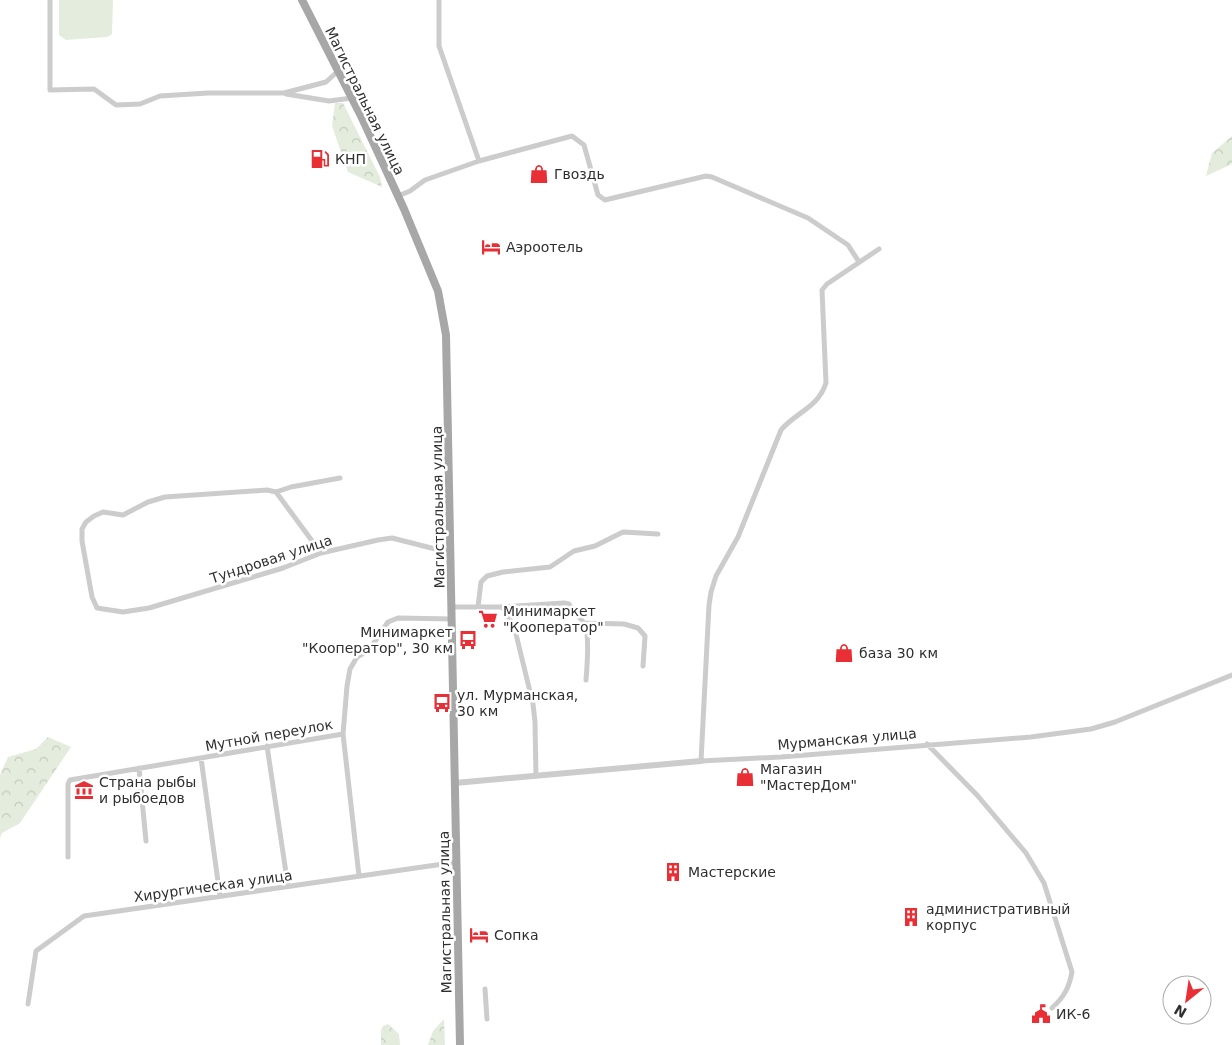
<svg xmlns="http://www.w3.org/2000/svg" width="1232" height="1045" font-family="'DejaVu Sans',sans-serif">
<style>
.forest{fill:url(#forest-crowns)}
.pitch{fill:#e4ecdd}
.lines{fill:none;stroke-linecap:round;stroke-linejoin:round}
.minor{stroke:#ccc;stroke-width:5}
.tertiary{stroke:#ccc;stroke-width:6}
.primary{stroke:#a7a7a7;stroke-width:8}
.labels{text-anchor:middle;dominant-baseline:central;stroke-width:5;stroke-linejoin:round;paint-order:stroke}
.street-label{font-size:14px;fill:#2f2f2f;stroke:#fff}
.poi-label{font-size:14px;fill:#2f2f2f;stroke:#fff;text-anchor:start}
</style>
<defs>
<pattern id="forest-crowns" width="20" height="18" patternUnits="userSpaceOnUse" patternTransform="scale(1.25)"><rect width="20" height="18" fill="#e4ecdd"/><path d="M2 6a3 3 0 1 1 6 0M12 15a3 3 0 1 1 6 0" fill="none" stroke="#c4cbbe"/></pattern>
</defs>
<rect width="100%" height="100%" fill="#fff"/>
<!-- forest -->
<path class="forest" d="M335 103H343L380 177 382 187 348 172 332 126Z
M1232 136V164L1206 176 1212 153Z
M48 737 71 747 20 823 2 833 0 838V775L8 757 36 749Z
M444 1019 445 1045H428L433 1031Z
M388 1024 399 1034 400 1045H381V1030L383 1026Z"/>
<!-- pitch -->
<path class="pitch" d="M59 0H113L112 34 107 37 66 40 59 35Z"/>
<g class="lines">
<!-- minor -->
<path class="minor" d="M50 0V90L94 89 116 105 140 104 160 96 208 93H284L326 82 338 71
M439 0V46L479 161
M286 94 329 101 352 98
M398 196 410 191 425 180 479 161 572 136 584 145 598 195 605 200 609 199 706 176 712 177 808 218 848 245 859 262
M879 249 827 284 822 290 826 383C818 408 796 412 781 430L738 537 716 576 711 592 709 605 701 761 781 757 1031 737 1091 729 1115 722 1232 675
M340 478 291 487 276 492 267 490 165 497 148 502 123 515 103 512 94 516 86 522 82 529V541L92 597 97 608 123 612 149 608 283 568 321 553 378 540 392 538 451 553
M276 492 321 553
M452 607H502L514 626 533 704 535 722 536 776
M478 607 481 582 487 576 503 572 550 567 574 551 595 546 623 532 658 534
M502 607 564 603 569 604C573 612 579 616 584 623 590 632 587 668 586 680
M584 623 624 624 638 628 645 636 643 666
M927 744 977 795 1026 853 1044 883 1072 972C1069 988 1064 997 1052 1008
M267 746 288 886
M201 758 220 896
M139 768 146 841
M68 857V784L70 780 343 734
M359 876 343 734 347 686 350 669 357 657 369 650 388 622 398 618 452 619
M485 989 487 1019
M28 1004 36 951 84 916 457 862"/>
<!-- tertiary -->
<path class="tertiary" d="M455 783 701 761"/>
<!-- primary -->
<path class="primary" d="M302 0 362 118 404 209 438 291 446 335 460 1045"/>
</g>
<!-- icons -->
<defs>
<g id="fuel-bare" transform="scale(1.5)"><path d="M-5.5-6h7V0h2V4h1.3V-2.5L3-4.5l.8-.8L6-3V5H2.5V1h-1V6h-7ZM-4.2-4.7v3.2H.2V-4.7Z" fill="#e82f35" stroke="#fff" stroke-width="2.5" paint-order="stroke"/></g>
<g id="shop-bare" transform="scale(1.5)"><path d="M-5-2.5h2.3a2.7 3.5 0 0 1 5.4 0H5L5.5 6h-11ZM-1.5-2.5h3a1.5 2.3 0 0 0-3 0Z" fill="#e82f35" stroke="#fff" stroke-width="2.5" paint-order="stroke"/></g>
<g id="hotel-bare" transform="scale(1.5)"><path d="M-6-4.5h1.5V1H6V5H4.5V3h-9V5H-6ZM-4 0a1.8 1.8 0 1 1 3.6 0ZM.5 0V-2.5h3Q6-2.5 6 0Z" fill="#e82f35" stroke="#fff" stroke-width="2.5" paint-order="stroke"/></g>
<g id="supermarket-bare" transform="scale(1.5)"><path d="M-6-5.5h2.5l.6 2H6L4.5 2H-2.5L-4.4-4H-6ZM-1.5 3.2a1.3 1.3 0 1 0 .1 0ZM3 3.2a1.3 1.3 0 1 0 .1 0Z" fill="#e82f35" stroke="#fff" stroke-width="2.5" paint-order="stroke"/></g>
<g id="bus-bare" transform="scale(1.5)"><path d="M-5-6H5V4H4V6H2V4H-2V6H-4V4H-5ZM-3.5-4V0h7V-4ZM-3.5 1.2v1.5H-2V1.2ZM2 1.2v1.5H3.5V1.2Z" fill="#e82f35" stroke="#fff" stroke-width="2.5" paint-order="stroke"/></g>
<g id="museum-bare" transform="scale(1.5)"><path d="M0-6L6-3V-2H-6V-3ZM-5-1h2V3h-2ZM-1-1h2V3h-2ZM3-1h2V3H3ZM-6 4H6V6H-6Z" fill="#e82f35" stroke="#fff" stroke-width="2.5" paint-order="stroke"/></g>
<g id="building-bare" transform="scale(1.5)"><path d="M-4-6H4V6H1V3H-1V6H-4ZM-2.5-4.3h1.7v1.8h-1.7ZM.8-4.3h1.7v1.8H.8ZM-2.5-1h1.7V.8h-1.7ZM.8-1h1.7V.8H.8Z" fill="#e82f35" stroke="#fff" stroke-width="2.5" paint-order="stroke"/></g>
<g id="civic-bare" transform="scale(1.5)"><path d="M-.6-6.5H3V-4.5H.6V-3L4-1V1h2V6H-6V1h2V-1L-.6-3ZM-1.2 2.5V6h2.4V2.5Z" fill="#e82f35" stroke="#fff" stroke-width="2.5" paint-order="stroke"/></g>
</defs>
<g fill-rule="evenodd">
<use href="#fuel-bare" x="320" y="159"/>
<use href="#shop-bare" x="539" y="174"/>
<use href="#hotel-bare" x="491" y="247"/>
<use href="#supermarket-bare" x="488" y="619"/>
<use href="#bus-bare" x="468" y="640"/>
<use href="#shop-bare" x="844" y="653"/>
<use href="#bus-bare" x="442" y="703"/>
<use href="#shop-bare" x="745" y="777"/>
<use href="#museum-bare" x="84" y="790"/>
<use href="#building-bare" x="673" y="872"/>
<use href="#building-bare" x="911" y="917"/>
<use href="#hotel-bare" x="479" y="935"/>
<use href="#civic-bare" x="1041" y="1014"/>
</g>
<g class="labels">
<!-- street labels -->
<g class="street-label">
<text transform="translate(365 101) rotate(64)">Магистральная улица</text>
<text transform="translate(438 507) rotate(-91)">Магистральная улица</text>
<text transform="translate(271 559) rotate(-18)">Тундровая улица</text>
<text transform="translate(269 735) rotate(-10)">Мутной переулок</text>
<text transform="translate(847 739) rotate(-5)">Мурманская улица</text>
<text transform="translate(213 886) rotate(-8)">Хирургическая улица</text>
<text transform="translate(445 912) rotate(-91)">Магистральная улица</text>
</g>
<!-- poi labels -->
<g class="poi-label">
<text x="335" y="159">КНП</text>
<text x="554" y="174">Гвоздь</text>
<text x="506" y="247">Аэроотель</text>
<text x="503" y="611">Минимаркет<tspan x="503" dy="16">"Кооператор"</tspan></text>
<text x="453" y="632" text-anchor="end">Минимаркет<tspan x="453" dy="16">"Кооператор", 30 км</tspan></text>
<text x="859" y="653">база 30 км</text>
<text x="457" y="695">ул. Мурманская,<tspan x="457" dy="16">30 км</tspan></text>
<text x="760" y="769">Магазин<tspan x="760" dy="16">"МастерДом"</tspan></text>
<text x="99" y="782">Страна рыбы<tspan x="99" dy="16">и рыбоедов</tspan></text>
<text x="688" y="872">Мастерские</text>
<text x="926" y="909">административный<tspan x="926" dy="16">корпус</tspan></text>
<text x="494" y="935">Сопка</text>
<text x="1056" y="1014">ИК-6</text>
</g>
</g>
<!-- north arrow -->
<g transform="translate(1187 1000) rotate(210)"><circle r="24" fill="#ffffff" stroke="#acacac"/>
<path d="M0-4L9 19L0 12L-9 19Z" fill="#e82f35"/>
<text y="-8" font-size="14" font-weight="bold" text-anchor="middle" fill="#2f2f2f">N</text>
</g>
</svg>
